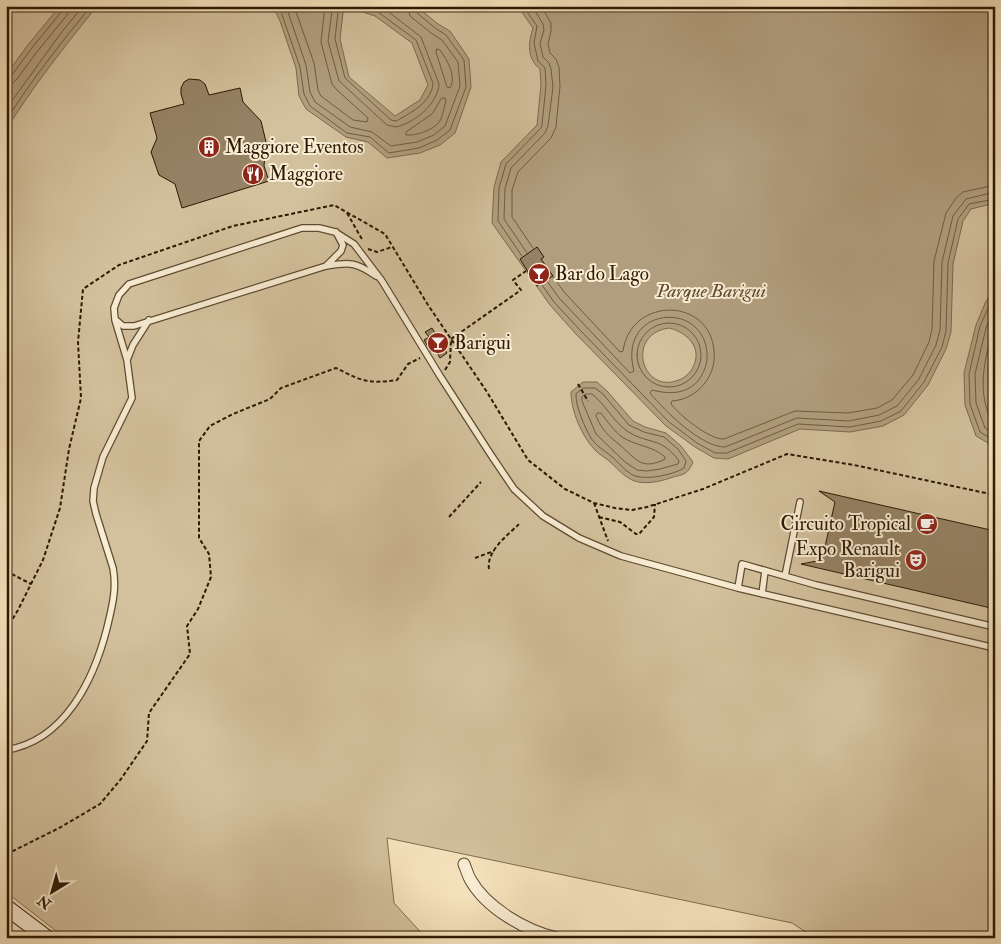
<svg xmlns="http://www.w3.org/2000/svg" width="1001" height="944" font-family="'IM FELL Double Pica',serif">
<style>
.green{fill:#d3c19d;stroke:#7f6d50}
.water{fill:#b19e7e;stroke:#7b694d;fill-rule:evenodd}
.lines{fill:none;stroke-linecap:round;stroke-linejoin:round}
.shore{stroke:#6e5c40;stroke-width:1}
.building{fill:#958264;stroke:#2b1903}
.lane-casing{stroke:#5e4c32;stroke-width:8}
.street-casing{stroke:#5e4c32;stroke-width:13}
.secondary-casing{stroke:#2b1903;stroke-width:17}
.path{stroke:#2b1903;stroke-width:2;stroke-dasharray:4 2.5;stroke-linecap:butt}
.lane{stroke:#f9edd4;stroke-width:5.5}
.street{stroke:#f9edd4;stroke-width:11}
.secondary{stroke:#f9edd4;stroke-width:15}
.labels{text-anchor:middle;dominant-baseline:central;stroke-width:4;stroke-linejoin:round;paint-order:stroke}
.poi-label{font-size:19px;fill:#2b1903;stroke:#f9edd4;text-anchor:start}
.park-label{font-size:19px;font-style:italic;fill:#5d4b31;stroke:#f9edd4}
</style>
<rect width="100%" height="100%" fill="#f6e3bd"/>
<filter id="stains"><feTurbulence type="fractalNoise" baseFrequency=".004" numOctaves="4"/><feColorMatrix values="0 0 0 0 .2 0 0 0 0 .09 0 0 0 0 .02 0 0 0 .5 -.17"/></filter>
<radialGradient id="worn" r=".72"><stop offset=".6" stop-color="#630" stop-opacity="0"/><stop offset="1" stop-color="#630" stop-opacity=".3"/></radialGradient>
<!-- green -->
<path class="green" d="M6 6H995V938H815L792 923 387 838 394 903 426 938H65L6 892Z"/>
<!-- water -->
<path class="water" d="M60 6H97C65 46 33 86 6 130V75L27 46Z
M273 6H416L438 24 450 31 469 59 471 87 455 133 440 145 420 153 387 158 368 142 346 137 306 109 299 96 296 68 280 21ZM350 8 375 16 412 43 428 85 420 100 395 116 349 77 340 39 343 13Z
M514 6H995V203L971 209 963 221 953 264 951 332 946 349 928 385 904 415 883 426 850 432 800 429 728 459 714 458 695 447 666 426 575 333 550 305 492 223 494 187 501 162 537 125 541 85 540 69C527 59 528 43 533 28L521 11ZM669 328C687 332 703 348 693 367 690 374 683 379 676 381 641 392 626 334 669 328Z
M995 291V447L976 436 965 405 964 373 976 325 986 301Z
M583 382H597L607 391 633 421 645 427 666 433 681 446 693 462C687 476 683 474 670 478 659 482 643 485 632 480 622 475 616 467 608 460 604 457 599 454 596 451 582 437 571 411 571 392Z"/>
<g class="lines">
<!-- shore -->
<path class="shore" d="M279 6 300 67 304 94 310 106 347 133 370 137 389 153 419 148 437 140 450 130 466 87 464 60 446 35 435 28 416 12 414 6
M286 6 306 65 310 92 315 102 350 127 372 132 391 146 417 142 434 135 445 126 460 86 458 62 442 40 431 33 410 16 407 6
M294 6 314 63 318 90 321 96 353 120 367 122 368 118 337 90 332 84 321 42 325 6
M334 6 332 11 328 41 339 81 387 125 396 127C414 123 438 104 439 84L421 37 381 6
M343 6 338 12 335 39 345 78 391 120 396 121C411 113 432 102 433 83L416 40 378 12 362 6
M437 49 440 50C447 60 457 76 450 88L447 87 436 52Z
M6 77 12 75 31 49 62 11 63 6
M6 84 13 83 17 79 36 53 67 15 69 6
M442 98H445L446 101C444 107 443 115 440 121 434 130 416 136 406 135V132L432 114Z
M6 109 61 33 83 6
M6 121C31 80 61 43 91 6
M533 248 512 217V190L518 172 551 138 556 127 560 86 559 67 556 59 550 53 548 44 551 31V23L541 6
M527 253 504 219 505 189 511 168 545 133 548 126 553 87 551 69 549 63 543 57 540 43 544 30 543 24 532 6
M522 256 498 221 499 188 506 164 541 128 542 125 546 85 545 68 538 61 534 43 537 26 523 6
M553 277 565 293 620 352 623 351C631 296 710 297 714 351 715 361 713 371 707 380 699 392 687 400 672 401L671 404C679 415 710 440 724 439L795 411 848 413 877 408 892 400 913 375 929 342 932 329 934 261 946 213 956 198 963 192 995 185
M547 281 559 298 630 373 634 371C617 307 703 299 707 353 708 363 704 373 698 381 685 395 668 394 652 390L650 393C665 411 701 447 725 447L797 418 849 421 879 415 897 406 919 379 936 345 940 330 942 262 953 216 966 199 995 192
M542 285 554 302 579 329 669 422 697 443 715 453H727L798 424 850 427 881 421 901 411 924 382 942 347 946 331 948 263 958 219 969 204 995 199
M995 298 990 304 980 326 969 374 970 404 980 432 995 441
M995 308 986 328 975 374 976 403 985 428 995 434
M637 355a32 32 0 1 1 64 0a32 32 0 1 1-64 0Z
M995 328C985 352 978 387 988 412 989 417 990 422 995 425
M584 388H595L603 394 629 425 644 432 664 437 678 449 686 461 684 468C673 475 647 480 635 476 625 472 619 462 611 456 604 450 596 446 591 438 585 428 575 405 576 394Z
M586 394H592C605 404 613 421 627 431 648 445 661 436 679 461L678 464 660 469 647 471 637 470 625 462 596 434 582 401V397Z
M598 413H601C607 421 614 431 622 437 636 446 653 446 665 457V459C642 471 636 459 621 446 608 435 603 432 596 416Z"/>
</g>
<!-- building -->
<path class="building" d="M189 79 200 80 205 84 209 95 240 88 243 102 261 121 266 142 264 166 269 181 182 208 175 184 159 175 151 152 157 138 150 113 184 104 181 94V88L184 82Z
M537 247 544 257 541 259 553 276 537 286 520 259Z
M432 328 447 353 440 358 435 349 431 352 424 340 429 337 425 332Z
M819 491 995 531V609L801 564 822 560 835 502Z"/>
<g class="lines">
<!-- lane casing -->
<g class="lane-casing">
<path id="lane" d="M326 266 341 251 343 245 336 232
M116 320 123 326H134L326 266C350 262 356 262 376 276
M127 360 133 345 149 320
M785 576 800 502
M738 588 742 564 816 585 995 627
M762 594 765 571
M6 750C65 741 94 679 107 628 112 607 117 589 113 568L96 514 93 501 94 488 103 457 132 398 127 360 115 320 114 308 119 295 129 284 302 228H319L335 232 354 244 382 281 440 376 491 455 514 489 543 516 579 538 621 556 738 588 995 648"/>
</g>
<!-- street casing -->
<g class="street-casing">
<path id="street" d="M464 864C466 869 468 875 470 879 486 908 526 931 557 938"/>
</g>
<!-- secondary casing -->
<g class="secondary-casing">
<path id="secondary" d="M6 907 47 938"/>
</g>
<!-- path -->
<path class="path" d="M347 213 363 241
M368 249 377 252 392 247
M445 370 450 362 451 339 521 290 513 280 526 271
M578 384 588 401
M594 503 608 541
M449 517 481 482
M599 517 620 522 636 534H639L654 517 655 504
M475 558 494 551
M489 569C486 551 508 535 519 524
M6 571 31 584
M6 630 18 610 43 560 60 508 69 449 81 398 78 342 83 289 119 265 233 226 334 205 385 234 428 305 487 392 528 460 565 489 594 503 615 508 632 510 647 507 703 489 787 454 854 465 995 495
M6 853 11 852 61 827 100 804 121 779 147 741 149 713 190 654 187 626 198 609 211 577 209 554 199 538V441L210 426 233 414 270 399 281 388 336 368C362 381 367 384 397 380L408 364 420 358"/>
<!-- lane -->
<use href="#lane" class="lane"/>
<!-- street -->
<use href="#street" class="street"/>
<!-- secondary -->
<use href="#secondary" class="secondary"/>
</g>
<!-- icons -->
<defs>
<g id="building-disc" transform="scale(1.125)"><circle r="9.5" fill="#8f2418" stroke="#f9edd4"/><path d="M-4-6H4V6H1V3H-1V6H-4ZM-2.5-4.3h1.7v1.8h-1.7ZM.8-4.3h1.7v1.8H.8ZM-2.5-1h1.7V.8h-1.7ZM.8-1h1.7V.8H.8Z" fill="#fff"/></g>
<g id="restaurant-disc" transform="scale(1.125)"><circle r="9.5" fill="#8f2418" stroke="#f9edd4"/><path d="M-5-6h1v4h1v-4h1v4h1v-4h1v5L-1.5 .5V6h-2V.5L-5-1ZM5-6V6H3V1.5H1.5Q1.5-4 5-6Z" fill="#fff"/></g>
<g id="bar-disc" transform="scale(1.125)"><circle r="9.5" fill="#8f2418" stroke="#f9edd4"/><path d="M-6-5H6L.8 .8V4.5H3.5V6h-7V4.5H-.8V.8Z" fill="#fff"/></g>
<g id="cafe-disc" transform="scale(1.125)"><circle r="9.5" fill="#8f2418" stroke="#f9edd4"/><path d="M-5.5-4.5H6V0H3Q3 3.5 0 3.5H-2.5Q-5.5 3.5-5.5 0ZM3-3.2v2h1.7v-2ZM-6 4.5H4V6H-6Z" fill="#fff"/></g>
<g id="theatre-disc" transform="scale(1.125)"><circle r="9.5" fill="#8f2418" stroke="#f9edd4"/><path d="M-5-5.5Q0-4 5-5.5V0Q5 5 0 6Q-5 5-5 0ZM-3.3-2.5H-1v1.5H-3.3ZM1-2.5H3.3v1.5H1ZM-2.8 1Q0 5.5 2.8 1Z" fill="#fff"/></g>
</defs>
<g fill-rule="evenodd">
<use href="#building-disc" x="209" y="147"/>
<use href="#restaurant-disc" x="253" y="174"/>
<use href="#bar-disc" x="539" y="274"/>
<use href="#bar-disc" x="438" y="343"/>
<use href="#cafe-disc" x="927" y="524"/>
<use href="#theatre-disc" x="916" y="560"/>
</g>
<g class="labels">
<!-- poi labels -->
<g class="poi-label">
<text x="225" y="147">Maggiore Eventos</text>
<text x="269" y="174">Maggiore</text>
<text x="555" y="274">Bar do Lago</text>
<text x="454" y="343">Barigui</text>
<text x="911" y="524" text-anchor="end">Circuito Tropical</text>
<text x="900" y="549" text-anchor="end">Expo Renault<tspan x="900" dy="22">Barigui</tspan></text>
</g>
<!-- park labels -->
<g class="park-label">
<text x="711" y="291">Parque Barigui</text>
</g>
</g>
<!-- margin -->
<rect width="1001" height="944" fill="none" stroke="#f6e3bd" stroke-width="25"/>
<rect x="8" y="8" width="986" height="929" fill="none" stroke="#2b1903" stroke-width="2.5"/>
<rect x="12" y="12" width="976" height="919" fill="none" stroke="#2b1903"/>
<!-- north arrow -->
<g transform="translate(52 892) rotate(217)" stroke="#f9edd4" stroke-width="4" paint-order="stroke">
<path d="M0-4L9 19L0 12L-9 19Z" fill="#2b1903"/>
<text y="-8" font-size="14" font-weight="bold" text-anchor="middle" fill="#2b1903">N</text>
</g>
<rect width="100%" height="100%" filter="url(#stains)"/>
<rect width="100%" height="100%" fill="url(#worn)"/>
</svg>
